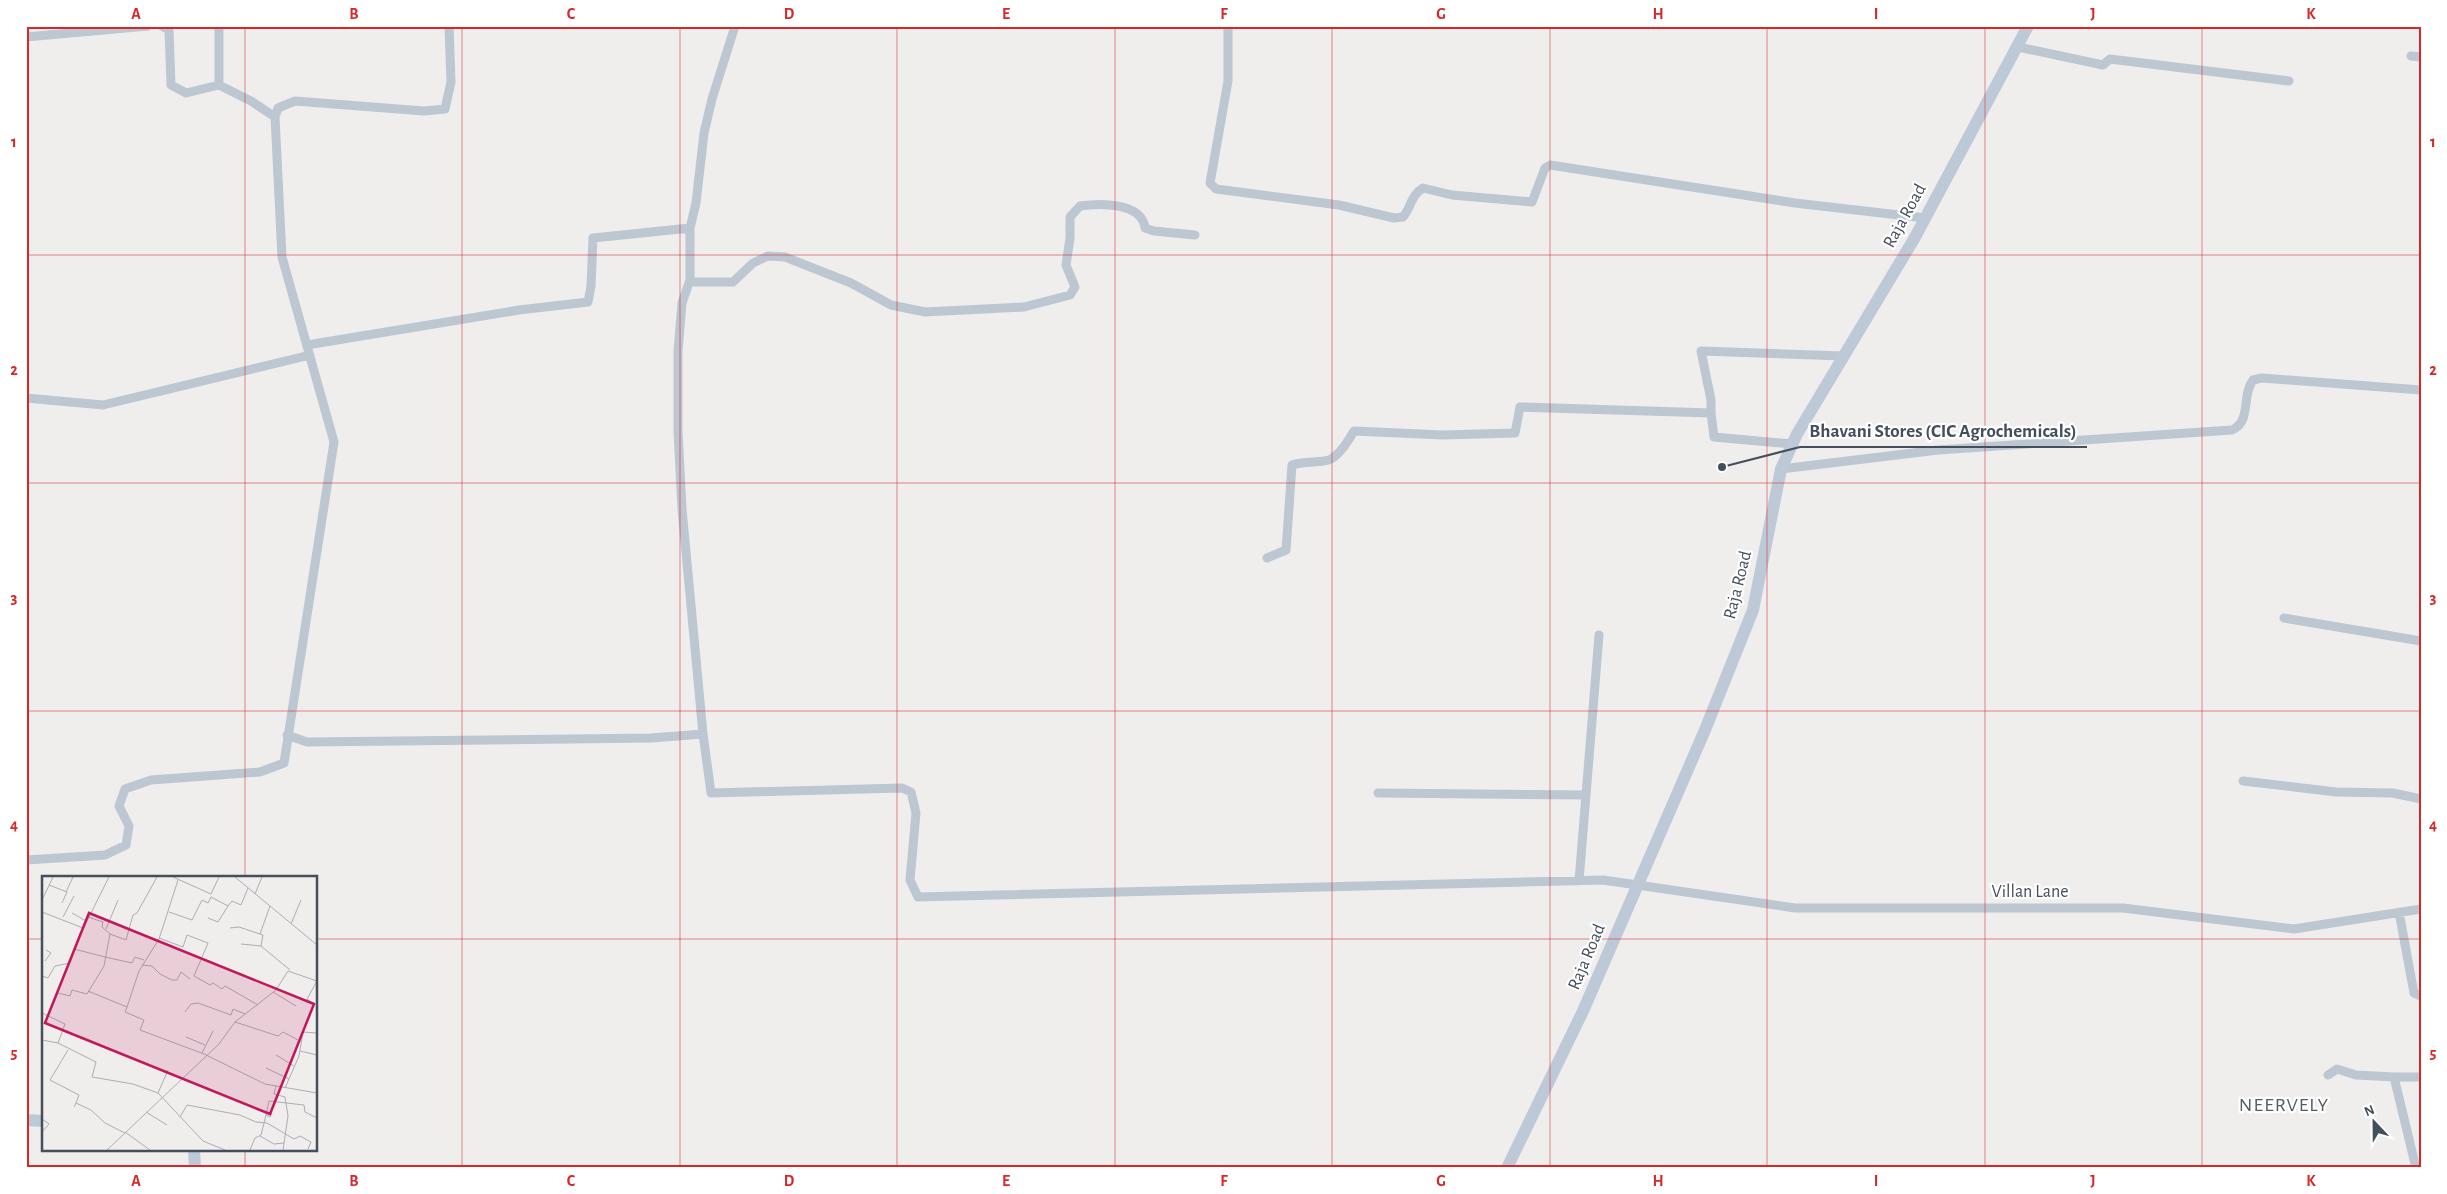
<svg xmlns="http://www.w3.org/2000/svg" width="2447" height="1194" font-family="'Alegreya Sans',sans-serif">
<style>
.lines{fill:none;stroke-linecap:round;stroke-linejoin:round}
.street{stroke:#bcc7d1;stroke-width:9}
.secondary{stroke:#bec9d8;stroke-width:12}
.grid{fill:none;stroke:#d62828;stroke-width:1;stroke-opacity:0.55}
.labels{text-anchor:middle;dominant-baseline:central;stroke-width:4.5;stroke-linejoin:round;paint-order:stroke}
.street-label{font-size:18px;fill:#444f5c;stroke:#fff}
.quarter-label{font-size:20px;letter-spacing:1px;fill:#595d63;stroke:#fff}
.inset-road{fill:none;stroke:#abaeb3;stroke-width:1}
.view{fill:#c2185b;fill-opacity:0.15;stroke:#c2185b;stroke-width:2.5}
.inset-edge{fill:none;stroke:#444f5c;stroke-width:2.5}
.leader{fill:none;stroke:#444f5c;stroke-width:2}
.callout-dot{fill:#444f5c;stroke:#fff;stroke-width:2}
.callout-label{font-size:19px;text-anchor:middle;font-weight:bold;fill:#444f5c;stroke:#fff;stroke-width:4.5;stroke-linejoin:round;paint-order:stroke}
.neatline{fill:none;stroke:#d62828;stroke-width:2}
.grid-label{font-size:16px;text-anchor:middle;font-weight:bold;fill:#d62828}
</style>
<rect width="100%" height="100%" fill="#f0eded"/>
<g class="lines">
<!-- street -->
<path class="street" d="M162 26 169 30 171 85 186 93 219 85 251 101 275 117
M1228 26V81L1210 183 1216 189 1339 205 1394 218 1403 217C1411 208 1411 195 1423 188L1452 195 1532 202 1545 168 1550 165 1795 203 1925 218
M26 37 148 26
M2018 47 2103 65 2110 59 2289 81
M2411 56 2421 57
M219 85V26
M690 282H733L753 263 768 256 785 257 851 283 891 305 925 312 1024 307 1070 295 1075 287 1066 265 1070 238V217L1080 206C1099 203 1142 202 1145 228L1154 231 1195 235
M307 345 519 310 588 302 591 286 593 238 690 228
M26 398 103 405 310 355
M1711 413 1714 437 1792 444
M1781 469 1938 450 2232 430C2252 421 2241 396 2253 380L2262 378 2421 390
M1267 558 1286 550 1292 465C1303 461 1325 463 1331 459 1341 453 1348 441 1354 431L1443 435 1515 433 1520 407 1711 413V400L1701 351 1843 356
M2284 618 2421 641
M703 734 711 793 902 788 911 792 916 813 910 880 918 897 1603 880 1795 908H2123L2294 929 2421 909
M287 735 307 742 651 738 703 734 682 509 678 431V351L682 303 690 280V228L696 203 704 133 712 99 735 26
M2243 781 2336 792 2393 793 2421 799
M1378 793 1586 795
M26 860 105 855 126 845 129 826 119 806 125 789 151 780 260 772 284 763 334 442 282 257 275 117 278 108 295 101 424 111 445 109 451 82 449 26
M1579 881 1599 635
M2399 912 2414 993 2421 996
M2328 1075 2337 1069 2356 1075 2394 1077
M2416 1168 2394 1077H2421"/>
<!-- secondary -->
<path class="secondary" d="M26 1120 44 1121
M194 1150 195 1168
M1507 1168 1583 1011 1705 730 1753 610 1781 469 1797 434 1914 239 2028 26"/>
</g>
<!-- grid -->
<path class="grid" d="M245 26V878M462 26V1168M680 26V1168M897 26V1168M1115 26V1168M1332 26V1168M1550 26V1168M1767 26V1168M1985 26V1168M2202 26V1168M26 255H2421M26 483H2421M26 711H2421M26 939H44M316 939H2421M245 1150V1168"/>
<g class="labels">
<!-- street labels -->
<g class="street-label">
<text transform="translate(1905 216) rotate(-61)">Raja Road</text>
<text transform="translate(1738 585) rotate(-76)">Raja Road</text>
<text x="2030" y="892">Villan Lane</text>
<text transform="translate(1587 957) rotate(-67)">Raja Road</text>
</g>
<!-- quarter labels -->
<g class="quarter-label">
<text x="2284" y="1105">NEERVELY</text>
</g>
</g>
<!-- overview -->
<g transform="translate(42 876)">
<rect width="275" height="275" fill="#f0eded"/>
<path class="inset-road" d="M131 1 169 18 177 1M193 1 275 69M7 9 25 16 20 27M24 16 31 1M213 18 220 1M0 24 11 1M0 36 41 52M127 36 150 44 160 24 166 27 169 21 186 30 190 25 199 29 206 12M30 37 44 45M21 41 32 20M46 41 61 46 60 51 68 58M166 42 176 46 186 30M249 48 259 24M188 52 197 51 221 59 219 70 248 94M64 53 76 24M218 58 228 30M117 62 141 71 145 59 166 67 152 100 168 109 171 107 180 113 183 110 216 129M199 68 219 70M32 73 63 81M63 81 90 87 93 81 102 84M3 85 9 77 4 74M100 89 110 90 118 98 130 104H135L139 96 148 103M0 100 6 102 13 90 28 87 36 63 67 1M46 115 85 131 97 95 117 63 136 4M231 116 254 130M272 128 265 123 275 105M85 131 83 136 102 144 98 154 162 178 223 208 275 217M143 136 149 128 156 127 189 139 191 133 203 138M0 137 23 148 16 167 54 186 50 201 91 208 116 217 161 265 183 274M6 140 16 117 28 120 30 114 45 118 62 90 68 58 84 64 91 39 95 37 115 1M193 146 236 160 241 156 258 165M144 161 163 169M0 164 16 167M26 174 8 204 37 219 34 227M258 175 275 179M160 177 171 155M234 179 252 190M224 192 247 203M234 210 232 218 243 221 246 240 241 274M243 212 257 180 261 156 275 157M116 217 126 194M32 231 34 227 49 234 63 247 83 257M104 236 125 249M224 239 227 225 262 229 263 236 275 242M138 241 145 229 198 239 214 246 225 247 252 263 258 260 269 266 266 273M0 243 7 248 0 256M83 256 108 274M218 260 232 268 242 267M65 274 177 168 193 146 234 114 246 95 275 105M208 274 213 262 219 259 224 239 228 241 230 237"/>
<path class="view" d="M47 37 272 128 228 238 3 147Z"/>
<rect width="275" height="275" class="inset-edge"/>
</g>
<!-- callouts -->
<path class="leader" d="M1722 467L1800 447H2087"/>
<circle class="callout-dot" cx="1722" cy="467" r="5"/>
<g class="callout-label">
<text x="1943" y="437">Bhavani Stores (CIC Agrochemicals)</text>
</g>
<!-- border -->
<rect width="2447" height="1194" fill="none" stroke="#ffffff" stroke-width="55"/>
<!-- north arrow -->
<g transform="translate(2374 1122) rotate(338)" stroke="#ffffff" stroke-width="4" paint-order="stroke">
<path d="M0-4L9 19L0 12L-9 19Z" fill="#444f5c"/>
<text y="-8" font-size="14" font-weight="bold" text-anchor="middle" fill="#444f5c">N</text>
</g>
<rect x="28" y="28" width="2392" height="1138" class="neatline"/>
<g class="grid-label">
<text x="136" y="19">A</text>
<text x="354" y="19">B</text>
<text x="571" y="19">C</text>
<text x="789" y="19">D</text>
<text x="1006" y="19">E</text>
<text x="1224" y="19">F</text>
<text x="1441" y="19">G</text>
<text x="1658" y="19">H</text>
<text x="1876" y="19">I</text>
<text x="2093" y="19">J</text>
<text x="2311" y="19">K</text>
<text x="14" y="147">1</text>
<text x="2433" y="147">1</text>
<text x="14" y="375">2</text>
<text x="2433" y="375">2</text>
<text x="14" y="603">3</text>
<text x="2433" y="603">3</text>
<text x="14" y="830">4</text>
<text x="2433" y="830">4</text>
<text x="14" y="1058">5</text>
<text x="2433" y="1058">5</text>
<text x="136" y="1186">A</text>
<text x="354" y="1186">B</text>
<text x="571" y="1186">C</text>
<text x="789" y="1186">D</text>
<text x="1006" y="1186">E</text>
<text x="1224" y="1186">F</text>
<text x="1441" y="1186">G</text>
<text x="1658" y="1186">H</text>
<text x="1876" y="1186">I</text>
<text x="2093" y="1186">J</text>
<text x="2311" y="1186">K</text>
</g>
</svg>
